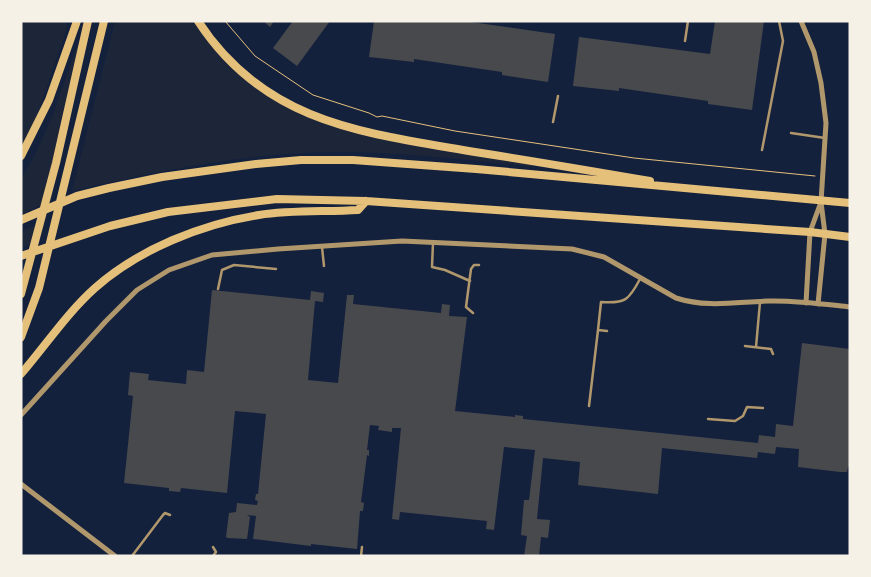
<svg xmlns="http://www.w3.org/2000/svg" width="871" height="577" font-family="Helvetica,sans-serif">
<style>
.green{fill:#1d2539}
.building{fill:#48494c}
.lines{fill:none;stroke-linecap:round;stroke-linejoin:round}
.path{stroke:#e5c07b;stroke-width:1}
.service{stroke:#b1986c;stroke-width:2.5}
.minor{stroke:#b1986c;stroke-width:5}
.primary{stroke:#e5c07b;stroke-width:8}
</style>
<rect width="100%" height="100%" fill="#14213d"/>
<!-- green -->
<path class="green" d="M21 21H66L67 28 35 122 21 149Z
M115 21H194L221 56 307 116 344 130 533 163 532 167C461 159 376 149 304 153 226 157 148 173 72 191Z
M82 39 42 204 21 215V178L33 159 52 117 79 40Z
M37 225 33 243 21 248V231Z"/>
<!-- building -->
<path class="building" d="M263 21H274L270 27Z
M293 21H330L297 66 273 48Z
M374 21H464L555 34 548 82 502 75V72L414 59V62L369 57Z
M715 21H764L752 110 708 104V101L619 88V91L573 86 579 37 710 54Z
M212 290 310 300 311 291 324 293 323 302 315 301 308 380 338 383 347 295H354L353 304 441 313 442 304 450 305 449 316 467 317 455 411 515 417V415L523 416V419L758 443 759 435 775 437 776 424 793 426 802 343 850 349V468L848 467 847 472H840L798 467 799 449 776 447 775 454 758 452 757 458 662 448 658 494 578 485 580 462 543 458 537 519 550 520 548 538 541 537 539 556H524L527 536 521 535 524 500H529L535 450 504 447 494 530 486 529 487 521 400 512 399 520 392 519 401 428H392V432L378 430 379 426 370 425 367 450H369V456L367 455 361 502 364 503 363 511H360L357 549 311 544V546L253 539 256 516 247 515 250 517 247 539 228 538 226 537 229 513 236 512 237 503 257 505 258 501 255 500 256 494H258L266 414 235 411 227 493 181 488 180 492 169 491V488L124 483 133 396 128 395 130 372 149 374 148 380 186 384 187 370 204 372Z"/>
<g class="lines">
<!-- path -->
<path class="path" d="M225 21 255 56 313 95 369 113 377 117 382 116 455 131 634 158 815 176"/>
<!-- service -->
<path class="service" d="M685 41 688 21
M553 122 558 96
M791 133 825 138
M762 150 783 41 779 21
M433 243 432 267 445 270 470 281
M322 247 324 266
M218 289 222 270 234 265 276 269
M473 313 466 307 471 269 474 265H479
M607 331 598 330 601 302C625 304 629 300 640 279
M745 346 771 349 773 354
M756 347 760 302
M589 406 598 330
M708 419 735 421 743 416 747 407 763 408
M213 547 216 552 213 556
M132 556 163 515 165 513 170 515
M361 556 362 547"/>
<!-- minor -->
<path class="minor" d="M801 21 814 52 821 83 826 123 821 202 825 234 818 304
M806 303 810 232 821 202
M21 415 106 321 137 290 169 270 212 255 278 249 402 241 572 249 604 257 676 298C707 308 736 302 768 301 795 300 823 304 850 307
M21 484 115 556"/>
<!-- primary -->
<path class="primary" d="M198 21C265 124 365 133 475 152 533 161 592 171 650 181
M21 156 49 100 77 21
M21 220 77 196 109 188 162 177 256 164 301 160H353L476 169 850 203
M21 256 110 226 168 212 277 199 366 201 810 232 850 237
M21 294 56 163 88 21
M21 337 39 288 104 21
M21 374C46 345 67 313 95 288 139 249 202 224 259 215 291 210 325 212 358 210L366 201"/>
</g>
<!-- border -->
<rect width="871" height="577" fill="none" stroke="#f6f1e7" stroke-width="45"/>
</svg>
